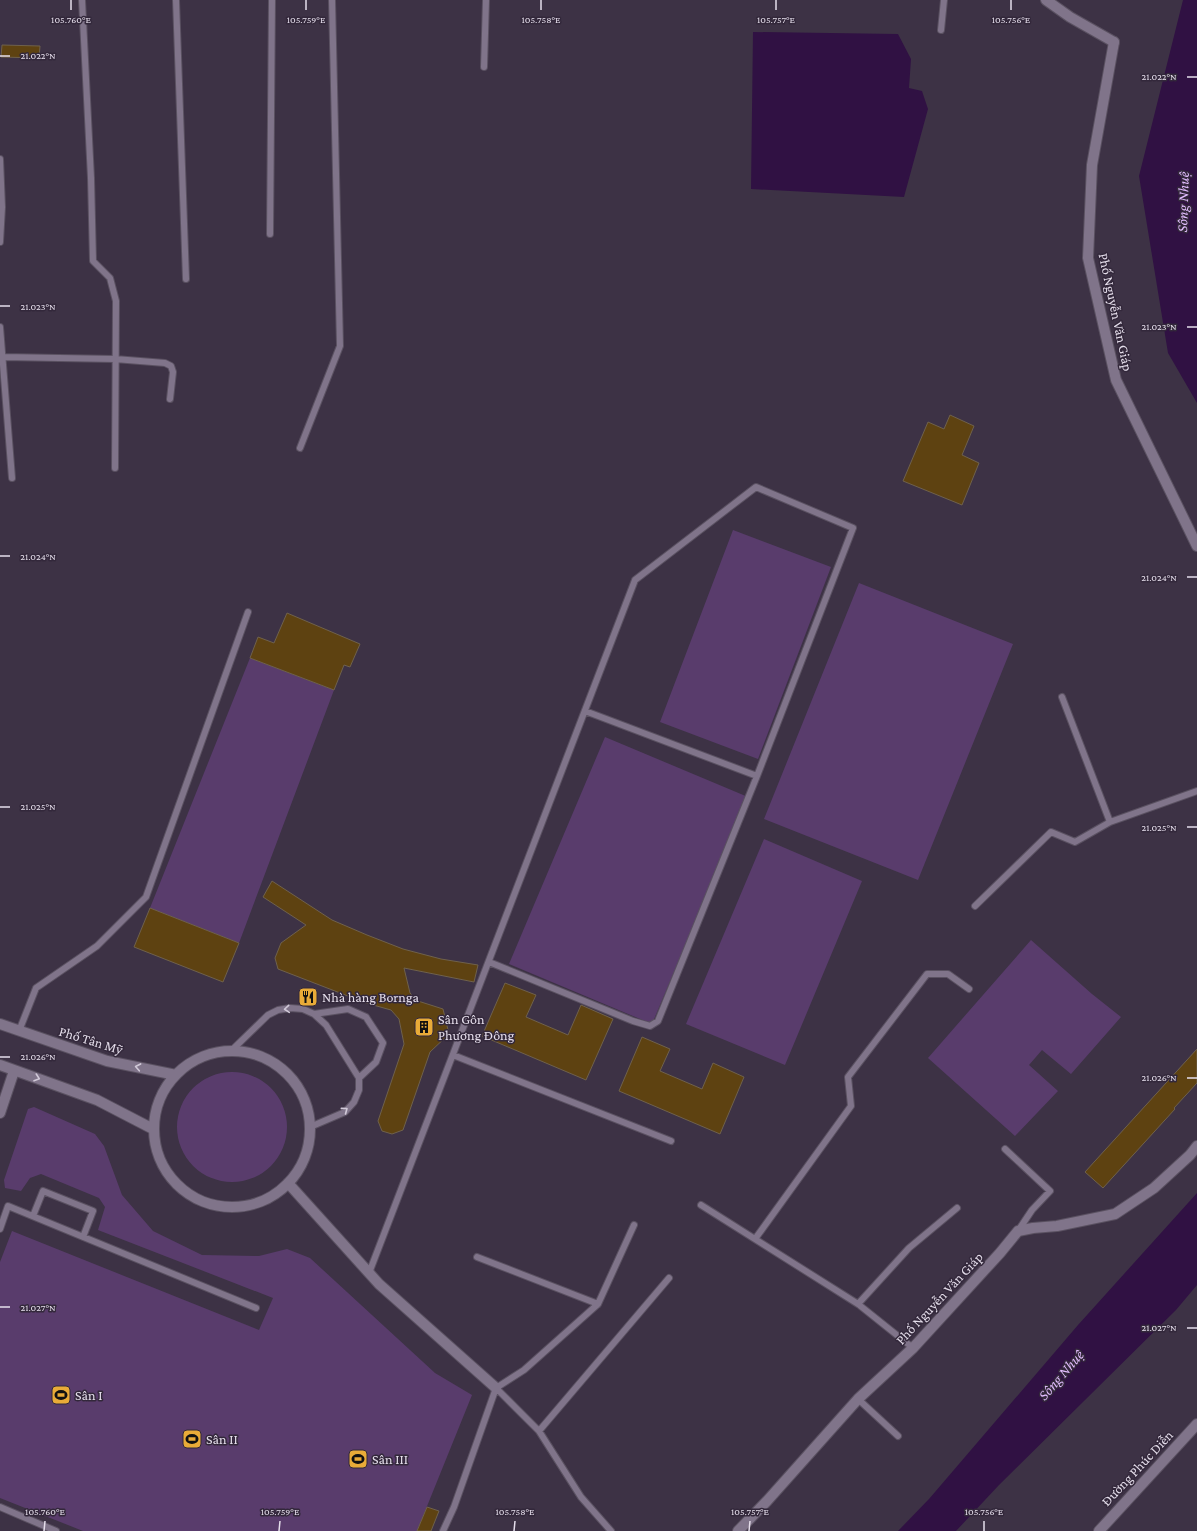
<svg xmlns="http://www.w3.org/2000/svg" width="1197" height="1531" font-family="'Crimson Pro',serif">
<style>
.green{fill:#593c6c}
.water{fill:#301143}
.building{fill:#5e4211;stroke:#6f614c}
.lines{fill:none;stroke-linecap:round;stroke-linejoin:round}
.service-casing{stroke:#5a5161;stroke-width:8}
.minor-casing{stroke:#5a5161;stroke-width:12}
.tertiary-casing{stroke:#5a5161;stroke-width:12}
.service{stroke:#80748a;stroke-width:6}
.minor{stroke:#80748a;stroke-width:10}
.tertiary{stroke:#80748a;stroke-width:10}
.oneway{stroke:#d1c9d8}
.ticks{fill:none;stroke:#e5deeb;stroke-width:1.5}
.labels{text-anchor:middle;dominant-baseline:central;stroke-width:3;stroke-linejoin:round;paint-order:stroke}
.street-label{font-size:14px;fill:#e5deeb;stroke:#33283b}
.poi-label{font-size:14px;fill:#e5deeb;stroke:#33283b;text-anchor:start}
.water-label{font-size:15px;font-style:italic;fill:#e2bdfe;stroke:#33283b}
.ticks-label{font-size:10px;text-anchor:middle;fill:#e5deeb;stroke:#33283b;stroke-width:3;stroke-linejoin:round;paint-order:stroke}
</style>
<rect width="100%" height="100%" fill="#3d3245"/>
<!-- green -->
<path class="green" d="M733 530 831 567 758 759 660 722Z
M859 583 1013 644 918 880 764 819Z
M250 658 334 690 239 943 150 908Z
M605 737 748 797 652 1024 509 964Z
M764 839 862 881 785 1065 686 1024Z
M1031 940 1092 994 1121 1017 1071 1074 1042 1050 1029 1065 1058 1091 1015 1136 928 1058Z
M177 1127a55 55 0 1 1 110 0a55 55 0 1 1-110 0Z
M34 1107 95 1134 104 1146 122 1195 153 1231 202 1255 259 1256 287 1249 310 1258 435 1373 472 1395 417 1531H83L0 1498V1262L12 1231 259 1330 273 1298 98 1230 105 1207 99 1198 41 1174 30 1178 21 1191 5 1188 4 1180 28 1109Z"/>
<!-- water -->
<path class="water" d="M1183 0H1197V403L1168 353 1139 176Z
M753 32 898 34 911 59 909 88 922 91 928 109 904 197 751 189Z
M1197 1193V1285L1176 1310 999 1485 956 1531H898L929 1499 1078 1325Z"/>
<!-- building -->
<path class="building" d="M2 45 40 46 39 58 1 57Z
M950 415 974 426 962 455 979 463 962 505 903 481 928 422 944 429Z
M287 613 360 644 350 667 344 665 334 690 250 658 258 637 274 643Z
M272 881 332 920 367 935 403 949 441 959 478 965 474 982 404 968 410 993 418 1001 443 1009 449 1034 430 1052 403 1130 392 1134 382 1131 378 1121 404 1044 399 1019 391 1010 366 1003 278 969 275 958 281 943 306 925 263 897Z
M150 908 239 943 223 982 134 947Z
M505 983 536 995 526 1017 568 1035 581 1005 613 1019 586 1080 482 1036Z
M642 1037 670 1049 660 1071 702 1089 713 1063 744 1077 720 1134 619 1091Z
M1197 1049V1083L1174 1108 1175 1109 1103 1188 1085 1172Z
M427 1507 439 1511 431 1531H417Z"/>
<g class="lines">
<!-- service casing -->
<g class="service-casing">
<path id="service" d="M82 0 91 178 93 261 110 278 116 301 115 468
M176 0 186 279
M941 30 944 0
M484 67 486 0
M0 159 2 207 0 242
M270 234 272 0
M0 327 12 478
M3 357 115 359 165 363 171 366 173 372 170 399
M300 448 340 346 332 0
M1062 697 1110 822 1197 791
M585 711 757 776
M975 906 1051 832 1075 842 1110 822
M314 1014 348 1009 366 1017 383 1043 376 1062 359 1078
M19 1031 36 988 97 946 146 897 248 612
M231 1051 268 1015 278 1010 290 1008 303 1009 314 1014 326 1025 359 1078V1090L354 1102 345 1112 310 1127
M453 1055 671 1141
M1005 1149 1050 1191 1032 1210 1018 1231
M701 1205 858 1304 913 1348
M33 1216 43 1191 93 1211 83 1237
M0 1229 8 1206 256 1308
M755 1239 851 1106 848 1077 927 974H948L969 989
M477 1257 598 1304
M369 1273 635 580 756 487 853 528 757 776 658 1021 650 1026 633 1021 489 962
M858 1304 909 1248 957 1208
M496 1388 539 1431 581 1497 611 1531
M858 1399 898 1436
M539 1431 669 1278
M0 1507 56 1531
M443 1531 454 1507 496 1388 524 1370 598 1304 634 1225"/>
</g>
<!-- minor casing -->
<g class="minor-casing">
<path id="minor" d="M1046 0 1070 17 1114 42
M0 1024 107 1061 176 1075
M154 1129a78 78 0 1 1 156 0a78 78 0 1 1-156 0Z
M0 1065 97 1100 153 1129
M0 1113 14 1071
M288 1183 379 1284 496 1388"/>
</g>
<!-- tertiary casing -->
<g class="tertiary-casing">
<path id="tertiary" d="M1114 42 1092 165 1088 258 1116 380 1197 546
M738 1531 767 1501 858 1399 913 1348 1000 1253 1018 1231 1033 1228 1057 1226 1115 1214 1154 1188 1190 1155 1197 1146
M1099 1531 1197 1424"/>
</g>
<!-- service -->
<use href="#service" class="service"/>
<!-- minor -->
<use href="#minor" class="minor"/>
<!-- tertiary -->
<use href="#tertiary" class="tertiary"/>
</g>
<!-- one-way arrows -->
<defs><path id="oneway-chevron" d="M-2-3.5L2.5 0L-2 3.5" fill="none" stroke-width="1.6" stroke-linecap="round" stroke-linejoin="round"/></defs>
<g class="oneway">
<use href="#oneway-chevron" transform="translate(287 1009) rotate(175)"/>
<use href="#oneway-chevron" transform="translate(138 1067) rotate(-169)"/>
<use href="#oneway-chevron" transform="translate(37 1078) rotate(19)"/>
<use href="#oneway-chevron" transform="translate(345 1110) rotate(-37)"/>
</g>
<!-- ticks -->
<path class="ticks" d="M71 10V0M306 10V0M541 10V0M776 10V0M1011 10V0M0 56H10M1187 77H1197M0 306H10M1187 327H1197M0 556H10M1187 577H1197M0 807H10M1187 827H1197M0 1057H10M1187 1078H1197M0 1307H10M1187 1328H1197M44 1531 45 1521M279 1531 280 1521M514 1531 515 1521M749 1531 750 1521M984 1531V1521"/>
<!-- icons -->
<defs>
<g id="restaurant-square" transform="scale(1)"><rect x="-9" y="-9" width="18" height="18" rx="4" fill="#e9ab38" stroke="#33283b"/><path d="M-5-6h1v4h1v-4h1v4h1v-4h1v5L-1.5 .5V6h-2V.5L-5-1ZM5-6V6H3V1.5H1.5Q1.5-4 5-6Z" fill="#111"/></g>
<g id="building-square" transform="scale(1)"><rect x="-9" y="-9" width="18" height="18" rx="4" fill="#e9ab38" stroke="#33283b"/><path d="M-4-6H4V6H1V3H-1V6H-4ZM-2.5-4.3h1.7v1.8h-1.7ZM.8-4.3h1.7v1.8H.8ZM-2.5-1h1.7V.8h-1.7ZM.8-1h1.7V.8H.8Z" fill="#111"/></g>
<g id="stadium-square" transform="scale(1)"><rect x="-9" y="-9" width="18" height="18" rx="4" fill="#e9ab38" stroke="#33283b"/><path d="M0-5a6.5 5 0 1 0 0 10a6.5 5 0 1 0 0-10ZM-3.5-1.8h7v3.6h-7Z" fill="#111"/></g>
</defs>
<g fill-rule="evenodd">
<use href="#restaurant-square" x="308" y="997"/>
<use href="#building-square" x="424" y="1027"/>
<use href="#stadium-square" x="61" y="1395"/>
<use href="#stadium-square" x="192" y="1439"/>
<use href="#stadium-square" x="358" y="1459"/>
</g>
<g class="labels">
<!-- street labels -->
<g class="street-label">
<text transform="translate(1116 312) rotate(78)">Phố Nguyễn Văn Giáp</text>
<text transform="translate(91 1040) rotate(17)">Phố Tân Mỹ</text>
<text transform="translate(939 1298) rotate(-47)">Phố Nguyễn Văn Giáp</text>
<text transform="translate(1137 1468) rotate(-47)">Đường Phúc Diễn</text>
</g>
<!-- poi labels -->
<g class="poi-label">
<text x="322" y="997">Nhà hàng Bornga</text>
<text x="438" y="1019">Sân Gôn<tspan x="438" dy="16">Phương Đông</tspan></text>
<text x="75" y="1395">Sân I</text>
<text x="206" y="1439">Sân II</text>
<text x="372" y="1459">Sân III</text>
</g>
<!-- water labels -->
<g class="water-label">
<text transform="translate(1183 202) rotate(-88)">Sông Nhuệ</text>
<text transform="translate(1061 1375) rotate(-49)">Sông Nhuệ</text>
</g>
</g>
<g class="ticks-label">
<text x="71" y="23">105.760°E</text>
<text x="306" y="23">105.759°E</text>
<text x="541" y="23">105.758°E</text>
<text x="776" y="23">105.757°E</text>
<text x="1011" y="23">105.756°E</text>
<text x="38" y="59">21.022°N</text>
<text x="1159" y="80">21.022°N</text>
<text x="38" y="310">21.023°N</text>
<text x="1159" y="330">21.023°N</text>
<text x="38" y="560">21.024°N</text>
<text x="1159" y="581">21.024°N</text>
<text x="38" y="810">21.025°N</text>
<text x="1159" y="831">21.025°N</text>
<text x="38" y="1060">21.026°N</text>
<text x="1159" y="1081">21.026°N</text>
<text x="38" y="1311">21.027°N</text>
<text x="1159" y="1331">21.027°N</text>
<text x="45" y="1515">105.760°E</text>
<text x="280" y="1515">105.759°E</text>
<text x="515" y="1515">105.758°E</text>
<text x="750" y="1515">105.757°E</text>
<text x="984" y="1515">105.756°E</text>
</g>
</svg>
